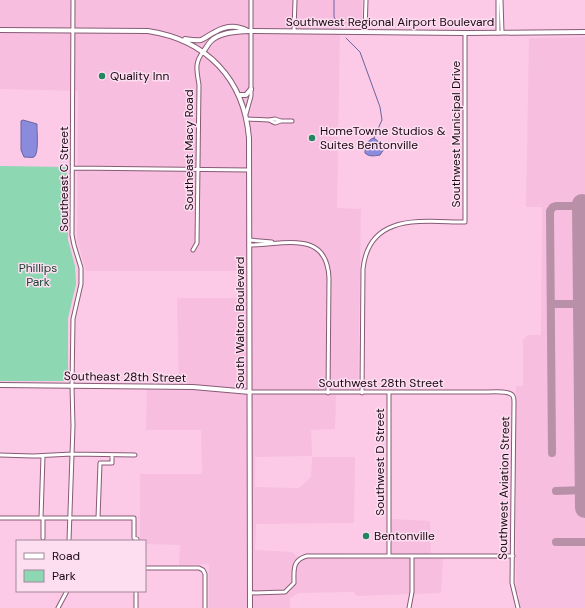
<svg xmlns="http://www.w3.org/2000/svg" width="585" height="608" font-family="'DM Sans',sans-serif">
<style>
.built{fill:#f7bee0}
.green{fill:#8dd7b3}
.water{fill:#8b8bde;stroke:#6864a1}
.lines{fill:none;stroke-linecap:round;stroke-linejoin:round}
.stream{stroke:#6864a1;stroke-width:1}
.taxiway{stroke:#b890a7;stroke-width:8}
.runway{stroke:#b890a7;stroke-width:20}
.minor-casing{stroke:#875b75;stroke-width:5}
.major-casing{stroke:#875b75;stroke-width:6}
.minor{stroke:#fff;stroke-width:3}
.major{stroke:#fff;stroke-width:4}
.poi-dot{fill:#238660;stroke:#fddef0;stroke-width:1.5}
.labels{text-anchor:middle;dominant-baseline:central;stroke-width:3;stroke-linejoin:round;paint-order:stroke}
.street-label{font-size:12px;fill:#180812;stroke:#fddef0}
.poi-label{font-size:12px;fill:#180812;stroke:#fddef0;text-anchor:start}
.park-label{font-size:12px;fill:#103f2c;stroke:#fddef0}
</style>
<rect width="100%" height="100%" fill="#fccae7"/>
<!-- built -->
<path class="built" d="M0 0H362V26H340L337 208 361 209 358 395H336L335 429 311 430 312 456 255 457V487L299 488 311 477 312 457H355L354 523 256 524 255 550 292 552 303 561 309 558 392 559V519L430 521 431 559H443L441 593 357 596 354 592 299 593 290 598V608H209V564L179 565 180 545 145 544V541H140V474H202L201 430H146L147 390H179L177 298H246L245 271H86L77 240 78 91 0 89Z
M585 37V608H519V593H516V386H523V340L528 335H541L542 207H526L529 38Z"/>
<!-- green -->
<path class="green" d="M0 166 67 167 68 240 75 266 76 284 68 318V377L64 381H0Z"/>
<!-- water -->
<path class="water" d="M23 120 37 124V127C37 132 39 154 34 157 32 158 26 157 24 157L21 150V121Z
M374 138 384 146V149L380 155C374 156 369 157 365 153 365 146 367 140 374 138Z"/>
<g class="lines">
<!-- stream -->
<path class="stream" d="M334 0V17L339 24
M346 38 360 52 380 107 382 120 374 138"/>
<!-- taxiway -->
<path class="taxiway" d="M551 304H585
M552 453 550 211 553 207 556 206H585
M556 491 585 490
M556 542H585"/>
<!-- runway -->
<path class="runway" d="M582 204 585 508"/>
<!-- minor casing -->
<g class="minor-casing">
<path id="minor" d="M501 0 502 32
M294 31 295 0
M365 32 366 0
M498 33V0
M246 114 251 96V0
M247 119 269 120 275 123 281 121H292
M269 120 275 119 281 121
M73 168 249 170
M249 240 272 242
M249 245C283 245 327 229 329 278L328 393
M193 250 197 243 199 85C197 71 194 63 203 52
M250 392H484C490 392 510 390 513 396 514 398 514 400 514 402L512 583 518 608
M362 393 363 269C369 212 422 222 465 222V33
M0 455 33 456 72 454 135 455
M0 518H134V538L137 539V541
M41 518 43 456
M43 518V538
M98 518 100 463H112V455
M69 541 73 426 72 386 73 319 81 284V268L74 245 72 235 73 0
M389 556V393
M145 568H199L203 570 205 574V608
M250 593 285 592 294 583C294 570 292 560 307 556H513
M58 608 67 591
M136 608V591
M409 608 412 592V556"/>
</g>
<!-- major casing -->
<g class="major-casing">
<path id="major" d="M0 30 148 31C207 40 244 79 249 138L250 608
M185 39C191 40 196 41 201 40 206 38 210 34 215 32 225 26 237 25 248 31
M203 52C206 48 208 44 211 41 220 32 236 32 248 31L465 33 585 32
M239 95H246L251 89
M0 385 193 387 250 392"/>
</g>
<!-- minor -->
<use href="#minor" class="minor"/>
<!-- major -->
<use href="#major" class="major"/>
</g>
<!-- markers -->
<g class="poi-dot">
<circle cx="102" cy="76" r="4"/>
<circle cx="312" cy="138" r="4"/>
<circle cx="366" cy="536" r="4"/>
</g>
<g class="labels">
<!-- street labels -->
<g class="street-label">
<text x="390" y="22">Southwest Regional Airport Boulevard</text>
<text transform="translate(456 134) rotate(-90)">Southwest Municipal Drive</text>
<text transform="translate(189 150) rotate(-90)">Southeast Macy Road</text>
<text transform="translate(64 179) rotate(-90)">Southeast C Street</text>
<text transform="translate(240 323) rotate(-90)">South Walton Boulevard</text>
<text transform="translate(125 377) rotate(1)">Southeast 28th Street</text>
<text x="381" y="383">Southwest 28th Street</text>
<text transform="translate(380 462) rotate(-90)">Southwest D Street</text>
<text transform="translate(504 488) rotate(-89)">Southwest Aviation Street</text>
</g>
<!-- poi labels -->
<g class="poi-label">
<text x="110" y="76">Quality Inn</text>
<text x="320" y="131">HomeTowne Studios &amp;<tspan x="320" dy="14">Suites Bentonville</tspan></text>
<text x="374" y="536">Bentonville</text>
</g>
<!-- park labels -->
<g class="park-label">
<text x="38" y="268">Phillips<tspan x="38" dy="14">Park</tspan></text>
</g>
</g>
<!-- legend -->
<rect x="16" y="540" width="130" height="52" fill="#fddef0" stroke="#a18897"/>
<rect x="24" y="553" width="20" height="6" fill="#ffffff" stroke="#a18897"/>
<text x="52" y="560" font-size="12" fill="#180812">Road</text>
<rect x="24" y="570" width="20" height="12" fill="#8dd7b3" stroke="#a18897"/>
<text x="52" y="580" font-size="12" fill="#180812">Park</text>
</svg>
